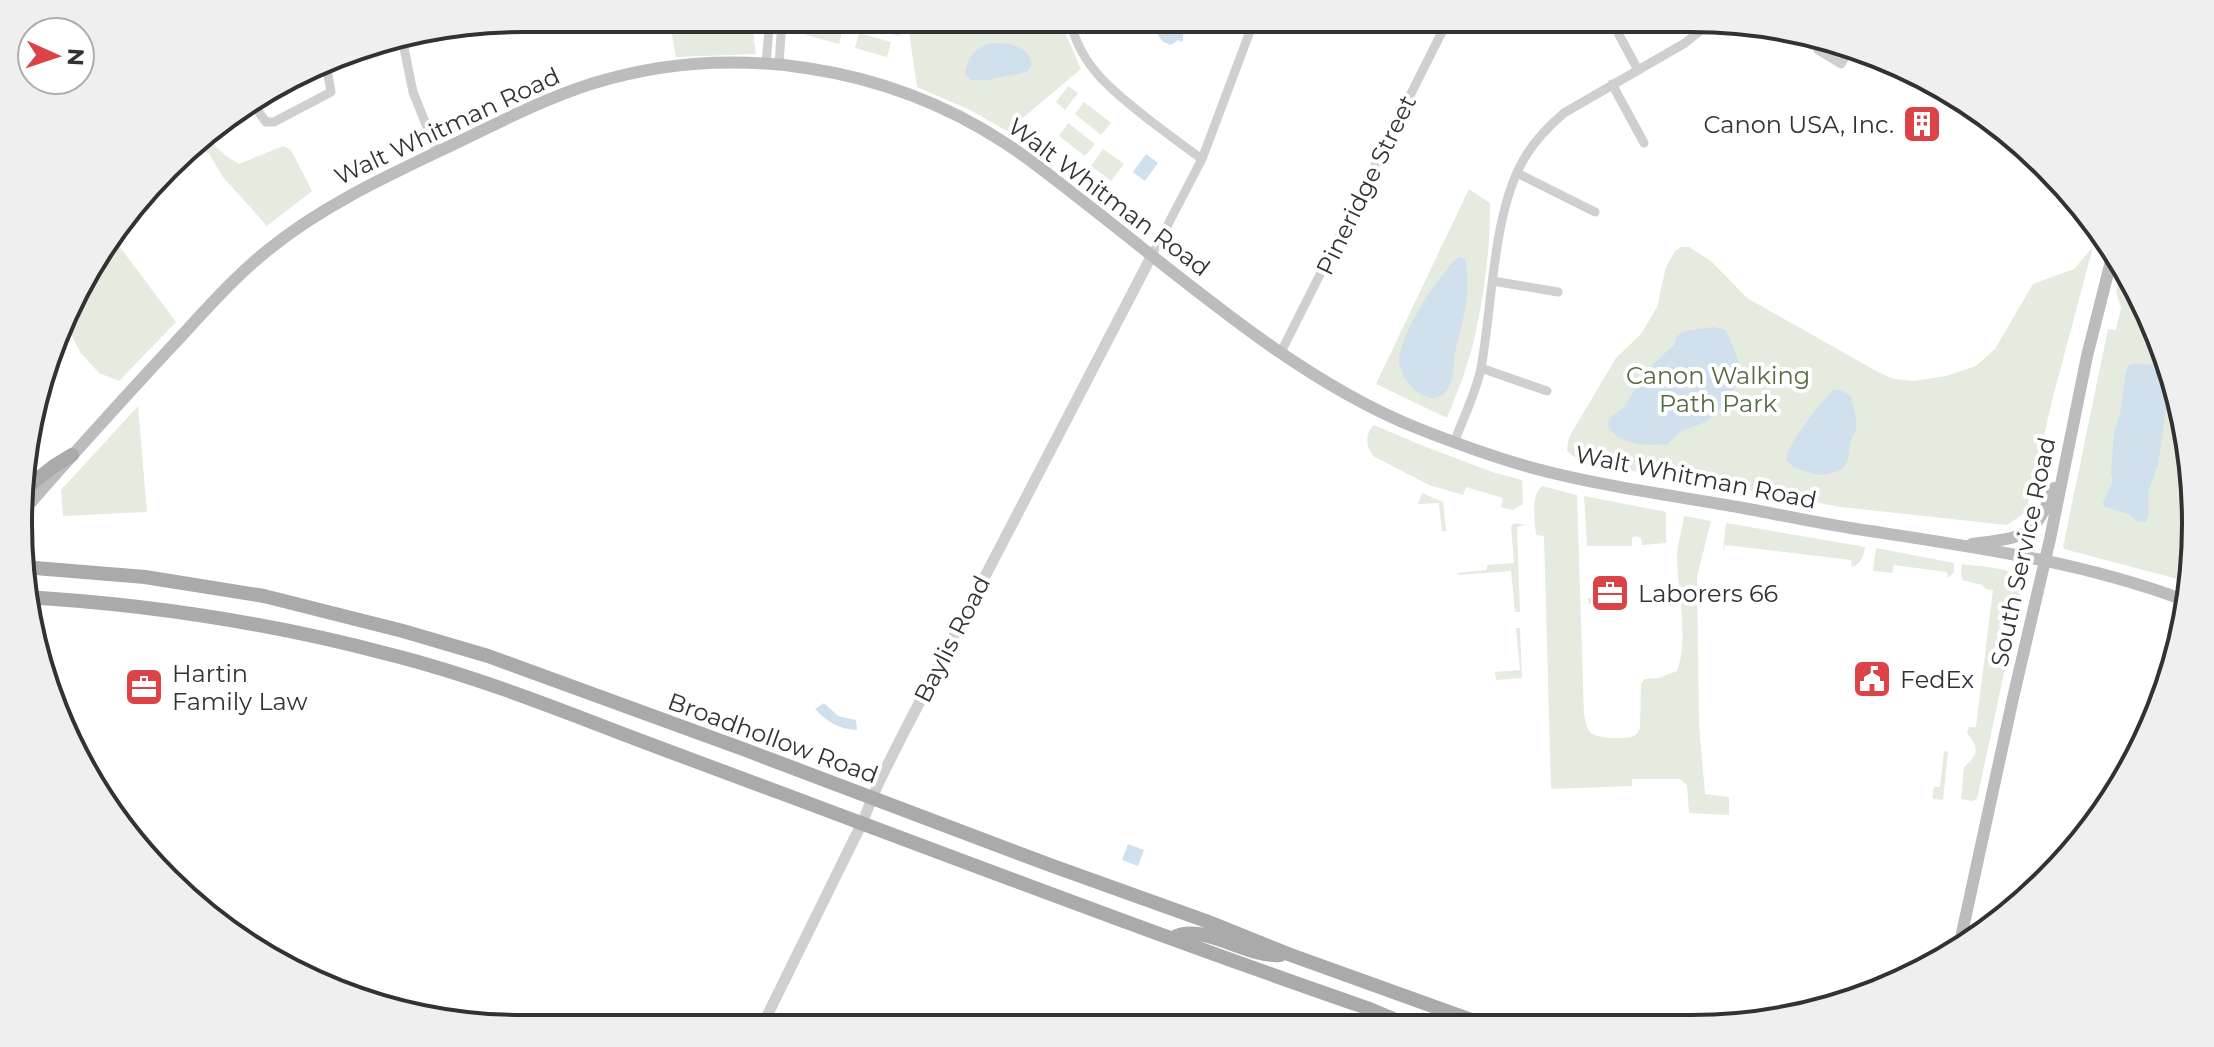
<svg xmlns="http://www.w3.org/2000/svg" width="2214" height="1047" font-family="Montserrat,sans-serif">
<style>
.green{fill:#e5ebdf}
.water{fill:#d0e0ec}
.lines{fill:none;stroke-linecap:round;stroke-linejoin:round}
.minor{stroke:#cfcfcf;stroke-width:9}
.tertiary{stroke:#cfcfcf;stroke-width:11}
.secondary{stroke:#bcbcbc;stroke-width:12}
.primary{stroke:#aaa;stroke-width:14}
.labels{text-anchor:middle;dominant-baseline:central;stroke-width:8;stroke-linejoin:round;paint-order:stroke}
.poi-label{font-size:24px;fill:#323232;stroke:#fff;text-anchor:start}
.street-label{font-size:24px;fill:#323232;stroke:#fff}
.park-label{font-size:24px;fill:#546c42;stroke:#fff}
.rim{fill:none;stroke:#323232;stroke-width:4}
</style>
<rect width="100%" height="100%" fill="#fff"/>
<!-- green -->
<path class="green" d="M669 18H751L756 54 676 57Z
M887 18H901L900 24 902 25 899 36 879 30 882 19 886 20Z
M907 18H1041L1063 28 1081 69 1007 131 970 110 917 87Z
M810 20 843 29 839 44 806 35Z
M859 33 891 42 887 57 855 48Z
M1068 86 1078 93 1065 110 1056 102Z
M1084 102 1111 123 1101 135 1075 114Z
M1068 123 1095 144 1085 156 1059 136Z
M204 135 226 156 239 164 283 146 291 150 312 191 267 226 223 177 208 152 190 150Z
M1103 149 1124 164 1111 181 1091 166Z
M1469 189 1490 203C1491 251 1481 324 1465 371 1460 387 1453 402 1447 418L1376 384Z
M111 235 176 322 119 381 99 373 80 352 68 328 103 243Z
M1681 247H1689L1711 261 1747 298 1878 372 1894 379 1914 381 1946 376 1976 366 1995 349 2033 284 2074 269 2093 247 2054 393 2026 512 2007 525 1841 507 1709 483 1582 463 1567 451 1568 441 1572 432 1616 358 1641 334 1657 307 1666 267 1675 251Z
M2120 274 2158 330 2196 524 2185 581 2064 549 2063 547 2108 329 2116 330 2121 308 2116 291Z
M138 406 147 512 63 516 61 490Z
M1374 425 1421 445 1495 473 1522 480 1523 504 1513 510 1501 507 1503 498 1466 487 1463 495 1429 485 1375 457C1365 449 1365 432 1374 425Z
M1542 486 1577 495 1584 715C1586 721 1586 729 1591 733 1600 739 1621 739 1631 737 1637 735 1637 733 1640 728L1641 684 1645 679 1659 678 1677 671C1689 639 1678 593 1677 559 1677 545 1682 530 1684 516L1711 521 1697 577 1699 725 1705 794 1729 797V815L1689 813 1687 785 1680 779H1632V786L1551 789 1544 536 1536 535C1535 519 1530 497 1542 486Z
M1422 493 1443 502 1446 531H1442L1439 503 1418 504Z
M1584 496 1666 512V543L1642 545 1641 538 1636 536 1632 538V546H1587Z
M1514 523 1525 525 1517 527 1520 612H1515L1511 571 1458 575V573L1487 570V565L1514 563 1511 527Z
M1726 523 1865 547C1864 556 1861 564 1852 567L1851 560 1725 545 1723 552Z
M1876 548 1954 563V572L1948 578 1947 572 1894 565 1892 573 1873 571Z
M1962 564C1980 567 2017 566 2023 584L1977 799 1972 801 1961 799 1964 767C1979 753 1979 749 1967 733L1969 727H1976L1993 590 1986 589 1982 585 1963 580 1961 575Z
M1625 597V604L1593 605 1588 603V598Z
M1516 628H1520L1522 678 1496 680 1495 672 1520 670Z
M1944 751 1948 752 1943 800 1934 799 1932 797 1934 787H1940Z"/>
<!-- water -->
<path class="water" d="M1146 18H1183V40L1181 42 1178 40 1171 45 1163 42Z
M990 43C1008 43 1027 44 1032 64L1027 72 987 80H971L965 73C969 54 974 51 990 43Z
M1146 154 1158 163 1145 181 1133 172Z
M1459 257 1465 259C1472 286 1464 318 1457 344 1453 358 1455 381 1446 391 1429 412 1400 380 1399 362 1397 339 1441 270 1459 257Z
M1713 327 1726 330C1729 340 1735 349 1738 359 1744 384 1725 408 1705 422 1698 426 1689 427 1682 431 1677 434 1672 440 1668 444 1649 446 1614 446 1607 423L1611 417 1623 408 1650 367 1674 345 1677 336 1685 331Z
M2135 364 2164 365 2169 389 2158 465 2148 492 2149 513 2146 522 2136 521 2130 515 2104 506 2103 502 2113 481 2111 473 2114 432 2120 415 2126 371 2129 365Z
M1834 390H1840L1851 396 1856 418V430L1850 443 1849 457 1842 470 1824 475 1814 474 1795 468 1786 460C1788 443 1821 401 1834 390Z
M824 703 838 716 856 720 857 730C839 729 827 722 815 709Z
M1128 844 1144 850 1138 866 1122 860Z"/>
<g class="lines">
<!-- minor -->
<path class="minor" d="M1070 18C1078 66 1116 94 1152 122 1169 135 1185 147 1202 159
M1610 18 1638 70
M402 38 413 92 437 152
M1821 44 1818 50 1841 64 1849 50
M766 63 770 18
M779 65 782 18
M1612 84 1644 143
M252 103 266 122H274L331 92 326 64
M1517 173 1595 212
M1152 255 1202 159 1255 18
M1493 281 1558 292
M1281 352 1449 18
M1481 368 1547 391
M1454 443C1463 418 1476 393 1481 368 1493 304 1492 208 1527 154 1537 138 1550 125 1564 113L1685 43 1711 22
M1453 1026 1457 1014"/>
<!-- tertiary -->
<path class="tertiary" d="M761 1028 862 823 879 782 901 738 1152 255"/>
<!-- secondary -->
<path class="secondary" d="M25 509C73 454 123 399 173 345 203 313 233 278 268 250 322 206 385 177 448 147 496 124 543 99 594 83 731 41 886 65 1005 143 1033 161 1058 182 1084 202 1186 281 1297 380 1417 428 1455 443 1493 457 1533 468 1600 486 1669 495 1738 507 1782 515 1826 525 1870 531 1974 547 2082 562 2181 599
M1972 544C2024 537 2034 539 2054 488
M1959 947 2013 698 2050 539 2087 356 2111 261"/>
<!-- primary -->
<path class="primary" d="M26 488 54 466 72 455
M23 567 145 577 264 596 403 631 488 656 743 749 1050 865 1206 921 1288 954 1488 1026
M25 597C146 604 270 623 388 654 468 674 546 704 623 734 678 755 733 775 789 796 981 868 1173 941 1367 1008L1410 1026
M1173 938C1202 921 1246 958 1280 955"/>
</g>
<!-- icons -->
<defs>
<g id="building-square" transform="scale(2)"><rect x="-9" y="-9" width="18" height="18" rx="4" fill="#db4347" stroke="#fff"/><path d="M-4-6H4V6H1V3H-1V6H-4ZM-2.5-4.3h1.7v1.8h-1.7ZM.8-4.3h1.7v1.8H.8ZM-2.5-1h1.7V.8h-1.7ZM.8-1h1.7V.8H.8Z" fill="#fff"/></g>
<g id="office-square" transform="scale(2)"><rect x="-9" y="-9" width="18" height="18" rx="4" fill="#db4347" stroke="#fff"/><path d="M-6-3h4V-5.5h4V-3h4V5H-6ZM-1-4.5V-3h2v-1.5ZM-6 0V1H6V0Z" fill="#fff"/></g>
<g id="civic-square" transform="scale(2)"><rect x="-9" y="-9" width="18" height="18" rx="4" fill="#db4347" stroke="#fff"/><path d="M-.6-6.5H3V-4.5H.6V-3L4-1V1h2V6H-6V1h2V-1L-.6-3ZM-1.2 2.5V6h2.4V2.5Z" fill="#fff"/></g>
</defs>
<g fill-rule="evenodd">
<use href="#building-square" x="1922" y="124"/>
<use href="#office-square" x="1610" y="593"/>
<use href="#civic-square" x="1872" y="679"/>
<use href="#office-square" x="144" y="687"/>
</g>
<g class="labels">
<!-- poi labels -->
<g class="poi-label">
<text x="1894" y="124" text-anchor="end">Canon USA, Inc.</text>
<text x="1638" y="593">Laborers 66</text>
<text x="172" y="673">Hartin<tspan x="172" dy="28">Family Law</tspan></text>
<text x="1900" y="679">FedEx</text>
</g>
<!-- street labels -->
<g class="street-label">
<text transform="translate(447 126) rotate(-25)">Walt Whitman Road</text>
<text transform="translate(1366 185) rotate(-64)">Pineridge Street</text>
<text transform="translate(1109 197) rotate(37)">Walt Whitman Road</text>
<text transform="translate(1696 477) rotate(11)">Walt Whitman Road</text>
<text transform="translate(2023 552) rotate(-78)">South Service Road</text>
<text transform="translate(952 639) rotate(-63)">Baylis Road</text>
<text transform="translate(773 738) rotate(20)">Broadhollow Road</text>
</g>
<!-- park labels -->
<g class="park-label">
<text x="1718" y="375">Canon Walking<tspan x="1718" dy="28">Path Park</tspan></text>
</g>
</g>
<!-- crop -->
<path d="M0 0H2214V1047H0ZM523 32H1691A491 491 0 0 1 2182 523V524A491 491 0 0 1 1691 1015H523A491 491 0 0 1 32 524V523A491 491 0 0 1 523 32Z" fill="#efefef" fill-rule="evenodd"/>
<path class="rim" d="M523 32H1691A491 491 0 0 1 2182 523V524A491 491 0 0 1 1691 1015H523A491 491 0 0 1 32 524V523A491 491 0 0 1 523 32Z"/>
<!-- north arrow -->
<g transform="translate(56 56) rotate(93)"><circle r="38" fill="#ffffff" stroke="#adadad" stroke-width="2"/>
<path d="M0-6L14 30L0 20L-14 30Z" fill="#db4347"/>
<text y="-12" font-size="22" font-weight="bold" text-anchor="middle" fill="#323232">N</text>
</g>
</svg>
